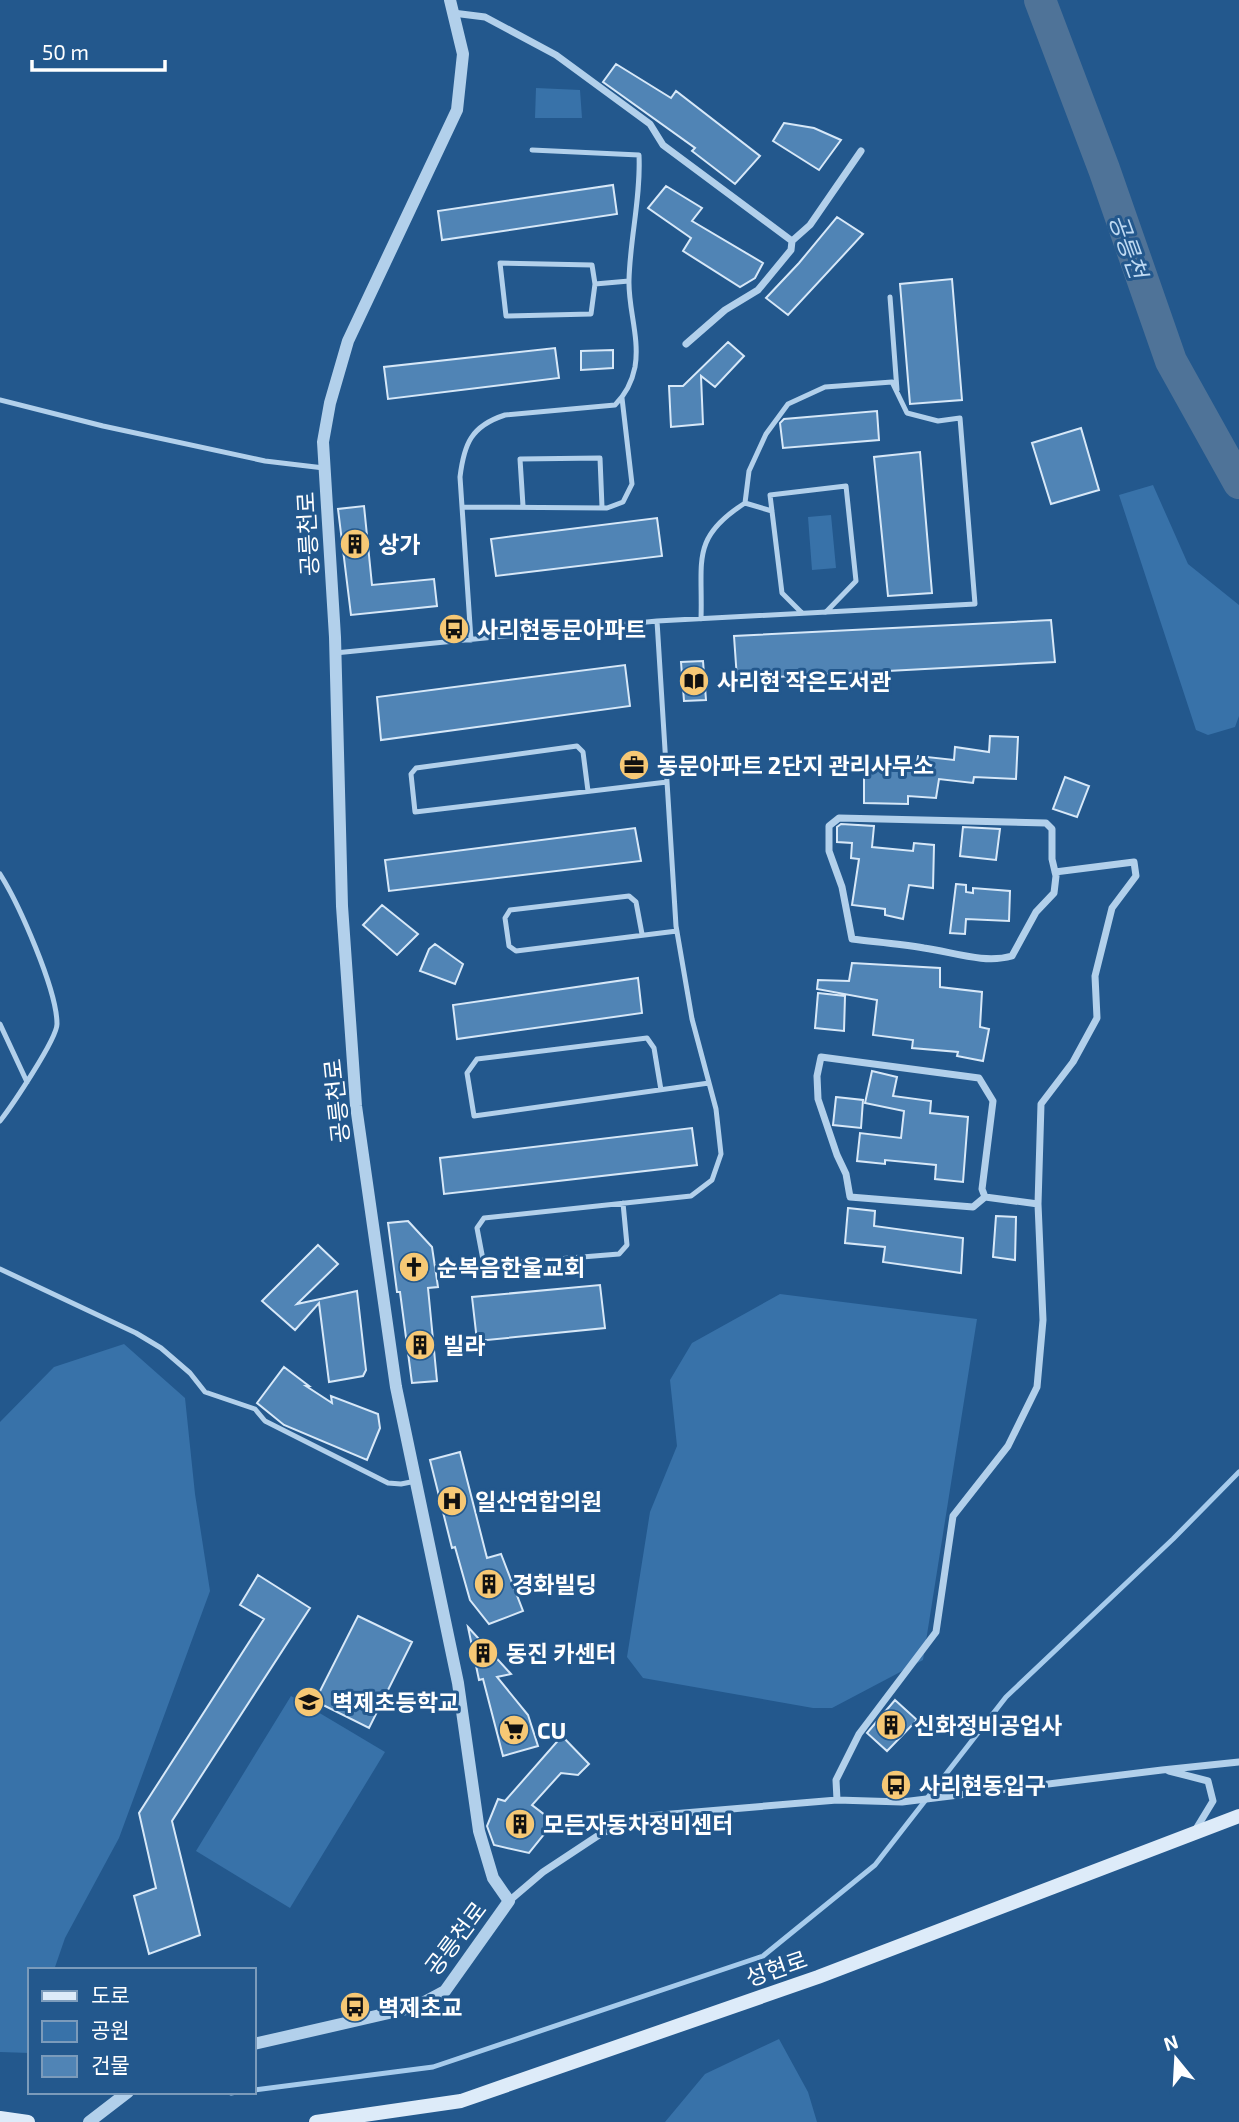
<svg xmlns="http://www.w3.org/2000/svg" width="1239" height="2122" font-family="'Exo 2','Noto Sans KR',sans-serif">
<style>
.green{fill:#3872a9}
.lines{fill:none;stroke-linecap:round;stroke-linejoin:round}
.stream{stroke:#a6cbec;stroke-width:5}
.river{stroke:#4f7398;stroke-width:32}
.building{fill:#5084b5;stroke:#d7e8f8;stroke-width:2}
.service{stroke:#b2d0eb;stroke-width:5}
.minor{stroke:#b2d0eb;stroke-width:7}
.tertiary{stroke:#b2d0eb;stroke-width:12}
.secondary{stroke:#ddebf9;stroke-width:14}
.labels{text-anchor:middle;dominant-baseline:central;stroke-width:6;stroke-linejoin:round;paint-order:stroke}
.street-label{font-size:23px;fill:#fff;stroke:#23588d}
.poi-label{font-size:23px;font-weight:bold;fill:#fff;stroke:#23588d;text-anchor:start}
.water-label{font-size:24px;font-style:italic;fill:#bed9f2;stroke:#23588d}
</style>
<rect width="100%" height="100%" fill="#23588d"/>
<!-- green -->
<path class="green" d="M536 88 580 90 582 118H535Z
M1153 485 1188 564 1239 605V716L1235 727 1208 735 1196 730 1119 495Z
M831 515 836 568 812 570 808 517Z
M780 1294 977 1319 923 1660 832 1708H813L643 1678 627 1657 650 1512 677 1446 670 1380 692 1343Z
M124 1344 185 1398 195 1494 210 1591 119 1838 65 1938 54 1970H30V2053L0 2052V1422L54 1367Z
M291 1696 385 1752 290 1908 196 1851Z
M779 2039 808 2092 817 2122H665L705 2074Z"/>
<g class="lines">
<!-- stream -->
<path class="stream" d="M254 2090 433 2067 763 1956 875 1865 1006 1697 1173 1539 1239 1472
M231 2093 237 2092"/>
<!-- river -->
<path class="river" d="M1040 0 1104 169 1171 361 1239 483"/>
</g>
<!-- building -->
<path class="building" d="M616 64 671 98 676 91 760 156 735 184 692 151 695 148 603 82Z
M784 123 814 128 841 140 819 170 773 141Z
M613 185 617 214 442 240 438 211Z
M666 186 702 208 692 221 763 263 755 278 740 287 683 251 691 238 648 208Z
M837 217 863 234 788 315 766 298 799 263Z
M952 279 962 400 910 404 900 284Z
M728 342 744 356 715 387 701 376 703 424 671 427 669 386H683Z
M555 348 559 378 388 399 384 367Z
M613 350V368L581 370V351Z
M877 411 879 440 783 448 780 423 784 419Z
M1081 428 1099 490 1051 504 1032 443Z
M920 452 932 593 888 596 874 457Z
M364 506 372 585 434 579 437 606 351 615 338 509Z
M657 518 662 556 496 576 491 539Z
M1051 620 1055 662 737 679 734 636Z
M703 661 706 700 684 701 681 662Z
M625 665 630 706 381 740 377 697Z
M990 736 1018 737 1016 779 974 777 973 783 939 779 936 798 908 796V804L864 803V769L916 770 918 756 954 760 955 747 989 752Z
M640 755 642 773 628 776 625 757Z
M1065 777 1089 786 1077 817 1053 809Z
M841 824 874 826 872 847 913 851 914 843 934 845 933 888 909 885 903 919 885 915V909L852 905 859 859 851 858 852 843 837 842V827Z
M963 827 1000 829 996 860 960 856Z
M635 828 641 861 389 891 385 860Z
M956 884 966 885V892L973 893V888L1010 891 1009 921 966 919 965 934 950 933Z
M382 905 418 934 397 955 363 925Z
M435 944 463 964 455 984 420 971 429 949Z
M852 963 940 968V987L982 992 980 1027 989 1029 983 1061 957 1056 958 1052 912 1048 913 1040 873 1035 877 1000 817 989 818 980 849 981Z
M638 978 642 1013 457 1039 453 1005Z
M818 993 845 996 844 1031 815 1028Z
M872 1071 897 1077 893 1096 931 1101 930 1113 968 1117 963 1182 935 1179 936 1165 885 1160V1164L857 1161 860 1133 901 1138 904 1111 865 1103Z
M836 1097 863 1100 861 1128 833 1125Z
M692 1128 697 1165 444 1194 440 1158Z
M848 1208 875 1211 874 1226 963 1238 961 1273 883 1262 885 1247 845 1243Z
M996 1216 1016 1217 1015 1260 993 1257Z
M408 1221 432 1247 438 1287 428 1288 437 1381 412 1383 400 1292H397L388 1223Z
M318 1245 338 1264 297 1304 357 1291 366 1370 363 1376 329 1382 319 1303 295 1330 262 1301Z
M600 1285 605 1328 477 1341 472 1297Z
M284 1367 309 1386H306L332 1403 331 1396 378 1414 380 1428 367 1460 284 1425 257 1403Z
M460 1452 487 1558 501 1554 523 1611 489 1624 470 1600 455 1547 452 1548 430 1460Z
M258 1575 310 1608 172 1821 200 1935 149 1954 134 1896 156 1888 139 1813 264 1619 240 1605Z
M358 1616 412 1642 369 1728 315 1701Z
M468 1627 511 1674 497 1677 528 1715 538 1746 503 1756 483 1679 479 1680Z
M895 1700 917 1720 887 1751 867 1733Z
M562 1736 589 1764 578 1775 561 1773 532 1805 554 1822 529 1853 494 1845 487 1826 498 1799 505 1801Z"/>
<g class="lines">
<!-- service -->
<path class="service" d="M595 284 591 314 506 316 500 263 592 265 595 284 629 281
M890 297 897 390
M0 400 103 426 265 461 324 468
M523 506 520 459 600 458 602 507
M462 507 607 508 623 502 632 484 622 398
M802 613 782 593 770 495 846 486 856 581 826 612
M701 619C703 561 690 538 745 503
M657 621 975 604 960 418 938 421 907 413 892 382 825 387 788 404 766 434 749 471 745 503 772 511
M471 640 460 477C464 444 471 426 505 415L615 405C626 394 632 382 635 367 640 338 628 308 629 280 630 238 641 197 639 155L532 150
M335 653 657 621 676 926 692 1019 716 1109 721 1154 712 1180 691 1196 484 1218 477 1228 484 1265 619 1254 627 1245 623 1203
M588 791 583 752 577 746 416 768 411 774 415 812 667 782
M0 874C19 904 57 990 57 1024 57 1039 11 1107 0 1121
M642 934 636 902 629 896 510 910 505 918 509 946 516 951 677 931
M0 1024 27 1082
M661 1090 654 1048 647 1038 477 1059 467 1073 474 1116 709 1083
M0 1269 136 1333 161 1348 190 1373 205 1392 255 1409 265 1421 388 1483 401 1484 416 1481"/>
<!-- minor -->
<path class="minor" d="M453 13 485 17 556 55 650 124 663 145 792 241 791 250 758 290 725 310 686 344
M792 241 810 225 861 151
M839 818 1046 823 1052 829V859L1056 876 1054 893 1036 912 1012 956C984 964 953 952 924 948 900 944 876 942 852 939L842 887 829 851V826Z
M1038 1204 1041 1104 1073 1062 1097 1018 1095 976 1112 908 1136 876 1134 862 1055 872
M1169 1771 1208 1781 1213 1801 1196 1829
M837 1800 836 1780 859 1734 936 1632 953 1516 1008 1446 1037 1387 1043 1320 1038 1204 985 1197 982 1189 993 1101 979 1078 821 1057 817 1076 818 1099 837 1155 846 1174 850 1197 973 1207 985 1197
M509 1901 543 1872 602 1833 648 1816 837 1800 902 1802 1162 1770 1239 1762"/>
<!-- tertiary -->
<path class="tertiary" d="M254 2044 415 2007 445 1991 509 1901 493 1878 479 1831 458 1683 396 1387 356 1106 342 906 335 637 323 442 330 403 348 341 457 110 463 54 450 0
M89 2122 128 2092"/>
<!-- secondary -->
<path class="secondary" d="M0 2118 28 2122
M316 2122 461 2101 818 1977 1239 1816"/>
</g>
<!-- icons -->
<defs>
<g id="building-disc" transform="scale(1.575)"><circle r="9.5" fill="#f6c875" stroke="#23588d"/><path d="M-4-6H4V6H1V3H-1V6H-4ZM-2.5-4.3h1.7v1.8h-1.7ZM.8-4.3h1.7v1.8H.8ZM-2.5-1h1.7V.8h-1.7ZM.8-1h1.7V.8H.8Z" fill="#111"/></g>
<g id="bus-disc" transform="scale(1.575)"><circle r="9.5" fill="#f6c875" stroke="#23588d"/><path d="M-5-6H5V4H4V6H2V4H-2V6H-4V4H-5ZM-3.5-4V0h7V-4ZM-3.5 1.2v1.5H-2V1.2ZM2 1.2v1.5H3.5V1.2Z" fill="#111"/></g>
<g id="library-disc" transform="scale(1.575)"><circle r="9.5" fill="#f6c875" stroke="#23588d"/><path d="M-6-4Q-3-5.5-.7-3.5V5Q-3 3-6 4ZM6-4Q3-5.5 .7-3.5V5Q3 3 6 4Z" fill="#111"/></g>
<g id="office-disc" transform="scale(1.575)"><circle r="9.5" fill="#f6c875" stroke="#23588d"/><path d="M-6-3h4V-5.5h4V-3h4V5H-6ZM-1-4.5V-3h2v-1.5ZM-6 0V1H6V0Z" fill="#111"/></g>
<g id="church-disc" transform="scale(1.575)"><circle r="9.5" fill="#f6c875" stroke="#23588d"/><path d="M-1.2-6h2.4v3.5h3.3v2.4h-3.3V6h-2.4V-.1h-3.3v-2.4h3.3Z" fill="#111"/></g>
<g id="hospital-disc" transform="scale(1.575)"><circle r="9.5" fill="#f6c875" stroke="#23588d"/><path d="M-5-5h3v3.5h4V-5h3V5h-3V1.5h-4V5h-3Z" fill="#111"/></g>
<g id="school-disc" transform="scale(1.575)"><circle r="9.5" fill="#f6c875" stroke="#23588d"/><path d="M0-5L7-2L0 1L-7-2ZM-4 1L0 2.5L4 1V4Q0 6-4 4Z" fill="#111"/></g>
<g id="supermarket-disc" transform="scale(1.575)"><circle r="9.5" fill="#f6c875" stroke="#23588d"/><path d="M-6-5.5h2.5l.6 2H6L4.5 2H-2.5L-4.4-4H-6ZM-1.5 3.2a1.3 1.3 0 1 0 .1 0ZM3 3.2a1.3 1.3 0 1 0 .1 0Z" fill="#111"/></g>
</defs>
<g fill-rule="evenodd">
<use href="#building-disc" x="355" y="544"/>
<use href="#bus-disc" x="454" y="629"/>
<use href="#library-disc" x="694" y="681"/>
<use href="#office-disc" x="634" y="765"/>
<use href="#church-disc" x="414" y="1267"/>
<use href="#building-disc" x="420" y="1345"/>
<use href="#hospital-disc" x="452" y="1501"/>
<use href="#building-disc" x="489" y="1584"/>
<use href="#building-disc" x="483" y="1653"/>
<use href="#school-disc" x="309" y="1702"/>
<use href="#building-disc" x="891" y="1725"/>
<use href="#supermarket-disc" x="514" y="1730"/>
<use href="#bus-disc" x="896" y="1785"/>
<use href="#building-disc" x="520" y="1824"/>
<use href="#bus-disc" x="355" y="2007"/>
</g>
<g class="labels">
<!-- street labels -->
<g class="street-label">
<text transform="translate(307 534) rotate(-93)">공릉천로</text>
<text transform="translate(336 1101) rotate(-96)">공릉천로</text>
<text transform="translate(455 1938) rotate(-53)">공릉천로</text>
<text transform="translate(776 1968) rotate(-19)">성현로</text>
</g>
<!-- poi labels -->
<g class="poi-label">
<text x="378" y="544">상가</text>
<text x="477" y="629">사리현동문아파트</text>
<text x="717" y="681">사리현 작은도서관</text>
<text x="657" y="765">동문아파트 2단지 관리사무소</text>
<text x="437" y="1267">순복음한울교회</text>
<text x="443" y="1345">빌라</text>
<text x="475" y="1501">일산연합의원</text>
<text x="512" y="1584">경화빌딩</text>
<text x="506" y="1653">동진 카센터</text>
<text x="332" y="1702">벽제초등학교</text>
<text x="914" y="1725">신화정비공업사</text>
<text x="537" y="1730">CU</text>
<text x="919" y="1785">사리현동입구</text>
<text x="543" y="1824">모든자동차정비센터</text>
<text x="378" y="2007">벽제초교</text>
</g>
<!-- water labels -->
<g class="water-label">
<text transform="translate(1129 246) rotate(70)">공릉천</text>
</g>
</g>
<!-- legend -->
<rect x="28" y="1968" width="228" height="126" fill="#23588d" stroke="#7b9bbb" stroke-width="2"/>
<rect x="42" y="1991" width="35" height="10" fill="#ddebf9" stroke="#7b9bbb" stroke-width="2"/>
<text x="91" y="2003" font-size="21" fill="#ffffff">도로</text>
<rect x="42" y="2021" width="35" height="21" fill="#3872a9" stroke="#7b9bbb" stroke-width="2"/>
<text x="91" y="2038" font-size="21" fill="#ffffff">공원</text>
<rect x="42" y="2056" width="35" height="21" fill="#5084b5" stroke="#7b9bbb" stroke-width="2"/>
<text x="91" y="2073" font-size="21" fill="#ffffff">건물</text>
<!-- north arrow -->
<g transform="translate(1176 2059) rotate(342)" stroke="#23588d" stroke-width="5" paint-order="stroke">
<path d="M0-5L12 26L0 18L-12 26Z" fill="#ffffff"/>
<text y="-10" font-size="19" font-weight="bold" text-anchor="middle" fill="#ffffff">N</text>
</g>
<!-- scale -->
<path d="M32 60v10h133v-10" fill="none" stroke="#ffffff" stroke-width="3.5"/>
<text x="42" y="60" font-size="21" fill="#ffffff" stroke="#23588d" stroke-width="5" paint-order="stroke">50 m</text>
</svg>
